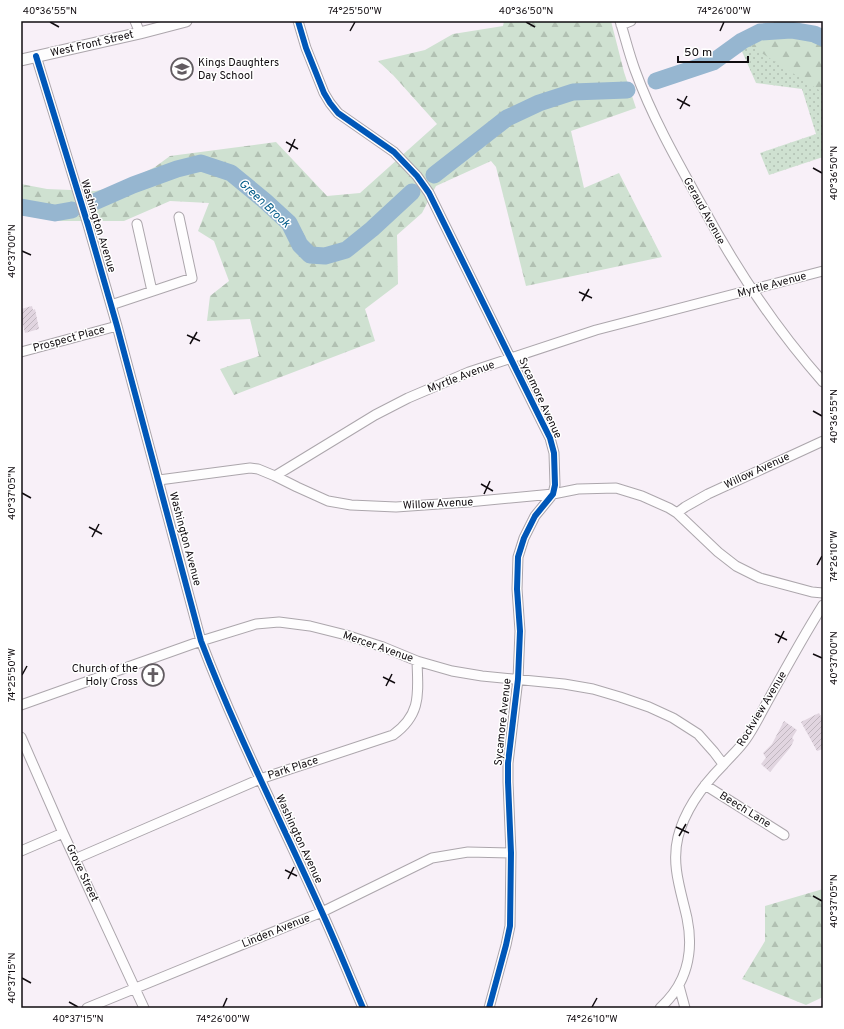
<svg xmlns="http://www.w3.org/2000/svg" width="844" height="1029" font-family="Overpass,sans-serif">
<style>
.green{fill:url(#green-dots)}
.forest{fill:url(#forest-firs)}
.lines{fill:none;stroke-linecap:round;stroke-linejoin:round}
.river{stroke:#96b6d0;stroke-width:17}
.building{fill:url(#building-hatch)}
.minor-casing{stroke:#aca6ac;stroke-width:11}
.tertiary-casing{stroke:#aca6ac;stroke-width:13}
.minor{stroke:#fefdfe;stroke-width:9}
.tertiary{stroke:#fefdfe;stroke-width:11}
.cycleway-casing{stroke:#fff;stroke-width:8}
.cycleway{stroke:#0057b8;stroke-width:6}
.ticks{fill:none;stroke:#110c10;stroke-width:1.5}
.labels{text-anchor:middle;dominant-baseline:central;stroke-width:3;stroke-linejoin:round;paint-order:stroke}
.street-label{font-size:11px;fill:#110c10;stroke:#fff}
.poi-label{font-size:11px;fill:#110c10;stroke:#fff;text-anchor:start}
.water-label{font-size:12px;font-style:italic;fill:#005a87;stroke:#fff}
.neatline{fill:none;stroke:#110c10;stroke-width:1.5}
.ticks-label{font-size:10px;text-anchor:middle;fill:#110c10}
</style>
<defs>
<pattern id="green-dots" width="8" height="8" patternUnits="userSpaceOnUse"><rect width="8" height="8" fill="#cfe1d1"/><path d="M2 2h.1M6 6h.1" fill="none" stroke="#b1c0b2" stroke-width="1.8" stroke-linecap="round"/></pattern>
<pattern id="forest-firs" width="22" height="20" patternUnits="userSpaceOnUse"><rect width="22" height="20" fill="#cfe1d1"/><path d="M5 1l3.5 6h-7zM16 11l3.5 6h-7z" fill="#b1c0b2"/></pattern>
<pattern id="building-hatch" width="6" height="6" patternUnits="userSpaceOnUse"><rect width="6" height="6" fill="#e1d5e0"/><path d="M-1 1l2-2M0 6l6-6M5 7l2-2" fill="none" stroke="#c0b6bf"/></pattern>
</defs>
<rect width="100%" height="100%" fill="#f8f0f8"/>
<!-- green -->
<path class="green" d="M778 21H784L823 32V157L769 175 760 153 816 134 802 89 756 83 736 38Z"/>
<!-- forest -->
<path class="forest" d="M504 21H611L624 72 636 108 571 131 584 188 619 173 662 257 526 286 496 167 491 161 436 186 422 213 397 235 398 284 365 309 375 341 234 395 220 369 259 356 250 319 207 321 210 296 229 281 214 241 198 231 209 203 170 201 124 221H56L21 215V184L47 189 95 191 115 187 155 167 170 156 276 142 327 196 360 193 437 124 393 75 378 61 425 50 453 34 503 26Z
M776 33 823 43V96L822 92 751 46Z
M823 889V997L806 1005 742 979 765 941V906Z"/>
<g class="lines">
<!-- river -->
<path class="river" d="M656 81 713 62 742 41 760 32 791 30 814 34 823 38
M434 175 507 118 539 103 573 92 627 90
M92 203 133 185 177 169 201 163 231 173 265 201 289 223 300 245 310 255 325 256 346 250 372 229 412 192
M21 207 55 213 72 210"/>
</g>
<!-- building -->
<path class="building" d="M32 306 33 310 35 309 39 329 25 333 21 316V309Z
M819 713 823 720V749L817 751 801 722Z
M784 721 797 730 792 738 794 740 790 748 770 772 761 764 766 758 763 753 772 744Z"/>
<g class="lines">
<!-- minor casing -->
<g class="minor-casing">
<path id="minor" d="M135 21 140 33
M298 21 306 48 324 93 330 103 338 113 394 152 417 176 429 193 542 422 550 438 554 453 555 485 553 494 535 516 524 538 518 557 517 589 520 631 518 679 508 763V782L511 853 510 926 506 945 489 1008
M620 21C625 37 629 54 635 70 652 117 677 161 701 204 735 267 775 328 823 382
M621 25 631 21
M36 56 88 225 117 326 201 641C236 733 281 821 321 910 336 943 349 975 363 1008
M137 224 152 291
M111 305 192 278 179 217
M21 352 117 326
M275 476 297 487 328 501 351 505 396 507 468 502 553 494 578 489 616 488 642 496 669 508 677 513 718 552 736 566 760 578 812 592 823 593
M159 480 250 468 258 469 275 476 375 415 408 398 469 372 596 330 823 271
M677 513 685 507 708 494 823 441
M21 705 201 641 256 624 279 622 310 626 346 635 383 647 417 661 452 671 482 676 564 684 593 689 620 697 649 707 673 718 698 734 714 752 723 764
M21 737 63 833 144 1008
M705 785 784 835
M21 851 63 833
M75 859 260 779 393 735C422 714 418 693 417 661
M679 986 685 1008
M87 1008 322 912 432 858 468 852 511 853
M660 1008C687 984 694 952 687 918 681 891 671 865 678 837 685 809 704 784 724 764 731 756 740 748 746 739 755 726 762 711 770 697 787 666 804 635 823 605"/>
</g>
<!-- tertiary casing -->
<g class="tertiary-casing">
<path id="tertiary" d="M21 60 140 33 186 21"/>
</g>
<!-- minor -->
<use href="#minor" class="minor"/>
<!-- tertiary -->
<use href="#tertiary" class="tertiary"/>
<!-- cycleway casing -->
<g class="cycleway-casing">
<path id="cycleway" d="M298 21 306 48 324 93 330 103 338 113 394 152 417 176 429 193 542 422 550 438 554 453 555 485 553 494 535 516 524 538 518 557 517 589 520 631 518 679 508 763V782L511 853 510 926 506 945 489 1008
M36 56 88 225 117 326 201 641C236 733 281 821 321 910 336 943 349 975 363 1008"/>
</g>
<!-- cycleway -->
<use href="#cycleway" class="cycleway"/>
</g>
<!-- ticks -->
<path class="ticks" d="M50 22 59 27M526 22 535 27M350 31 355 22M720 31 724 22M677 99 690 106M680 109 687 96M286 142 298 149M289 152 295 139M813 168 822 173M22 251 31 255M579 292 592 298M582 301 589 289M187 335 200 341M190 344 197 332M813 411 822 416M481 484 493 491M22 493 31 498M484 494 490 481M89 527 102 534M92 537 99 524M817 565 822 556M775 634 787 640M778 643 784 631M813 654 822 658M22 675 27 666M383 677 395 683M386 686 392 674M676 827 689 833M679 836 686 824M285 870 297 876M288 879 294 867M813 896 822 901M22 978 31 983M69 1002 78 1007M223 1007 227 998M592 1007 597 998"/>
<!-- icons -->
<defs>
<g id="school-ring" transform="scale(1.15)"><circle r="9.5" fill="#fff" stroke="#625c61" stroke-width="1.5"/><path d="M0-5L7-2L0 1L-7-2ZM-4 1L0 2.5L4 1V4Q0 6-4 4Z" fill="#625c61"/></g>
<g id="church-ring" transform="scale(1.15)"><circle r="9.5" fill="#fff" stroke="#625c61" stroke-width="1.5"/><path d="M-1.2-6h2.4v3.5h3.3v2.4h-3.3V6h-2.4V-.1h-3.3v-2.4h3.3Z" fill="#625c61"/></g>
</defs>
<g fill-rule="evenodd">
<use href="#school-ring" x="182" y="69"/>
<use href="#church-ring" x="153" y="675"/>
</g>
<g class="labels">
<!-- street labels -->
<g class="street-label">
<text transform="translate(92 44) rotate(-13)">West Front Street</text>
<text transform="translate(704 211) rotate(61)">Geraud Avenue</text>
<text transform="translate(98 226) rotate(73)">Washington Avenue</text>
<text transform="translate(772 285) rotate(-15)">Myrtle Avenue</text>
<text transform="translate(69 339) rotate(-15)">Prospect Place</text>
<text transform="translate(461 377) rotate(-21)">Myrtle Avenue</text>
<text transform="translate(540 398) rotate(65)">Sycamore Avenue</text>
<text transform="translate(757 471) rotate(-25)">Willow Avenue</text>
<text transform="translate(438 504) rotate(-3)">Willow Avenue</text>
<text transform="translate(185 539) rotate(75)">Washington Avenue</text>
<text transform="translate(378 647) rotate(19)">Mercer Avenue</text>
<text transform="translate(762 709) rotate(-59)">Rockview Avenue</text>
<text transform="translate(503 722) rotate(-84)">Sycamore Avenue</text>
<text transform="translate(293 768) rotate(-18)">Park Place</text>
<text transform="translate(745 810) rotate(32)">Beech Lane</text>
<text transform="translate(299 839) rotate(65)">Washington Avenue</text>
<text transform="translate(82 873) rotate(65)">Grove Street</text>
<text transform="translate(276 931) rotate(-22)">Linden Avenue</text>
</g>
<!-- poi labels -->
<g class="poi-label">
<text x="198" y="63">Kings Daughters<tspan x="198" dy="13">Day School</tspan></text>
<text x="138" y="669" text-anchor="end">Church of the<tspan x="138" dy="13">Holy Cross</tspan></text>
</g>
<!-- water labels -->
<g class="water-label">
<text transform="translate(264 204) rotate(43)">Green Brook</text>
</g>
</g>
<!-- border -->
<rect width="844" height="1029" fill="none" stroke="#ffffff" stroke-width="44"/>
<!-- scale -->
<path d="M678 56v6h70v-6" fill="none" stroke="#110c10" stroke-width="2"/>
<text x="684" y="56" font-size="12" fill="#110c10" stroke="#ffffff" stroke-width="3" paint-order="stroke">50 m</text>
<rect x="22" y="22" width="800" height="985" class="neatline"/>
<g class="ticks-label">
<text x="50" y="14">40°36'55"N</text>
<text x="355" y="14">74°25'50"W</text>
<text x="526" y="14">40°36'50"N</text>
<text x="724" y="14">74°26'00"W</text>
<text transform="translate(833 173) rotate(-90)" y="4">40°36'50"N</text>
<text transform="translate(11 251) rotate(-90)" y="4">40°37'00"N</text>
<text transform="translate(833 416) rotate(-90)" y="4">40°36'55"N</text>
<text transform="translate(11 493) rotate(-90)" y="4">40°37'05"N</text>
<text transform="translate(833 556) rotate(-90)" y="4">74°26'10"W</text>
<text transform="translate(833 658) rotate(-90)" y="4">40°37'00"N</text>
<text transform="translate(11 675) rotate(-90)" y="4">74°25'50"W</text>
<text transform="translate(833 901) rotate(-90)" y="4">40°37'05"N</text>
<text transform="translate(11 978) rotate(-90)" y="4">40°37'15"N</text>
<text x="78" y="1022">40°37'15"N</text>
<text x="223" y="1022">74°26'00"W</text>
<text x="592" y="1022">74°26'10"W</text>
</g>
</svg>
